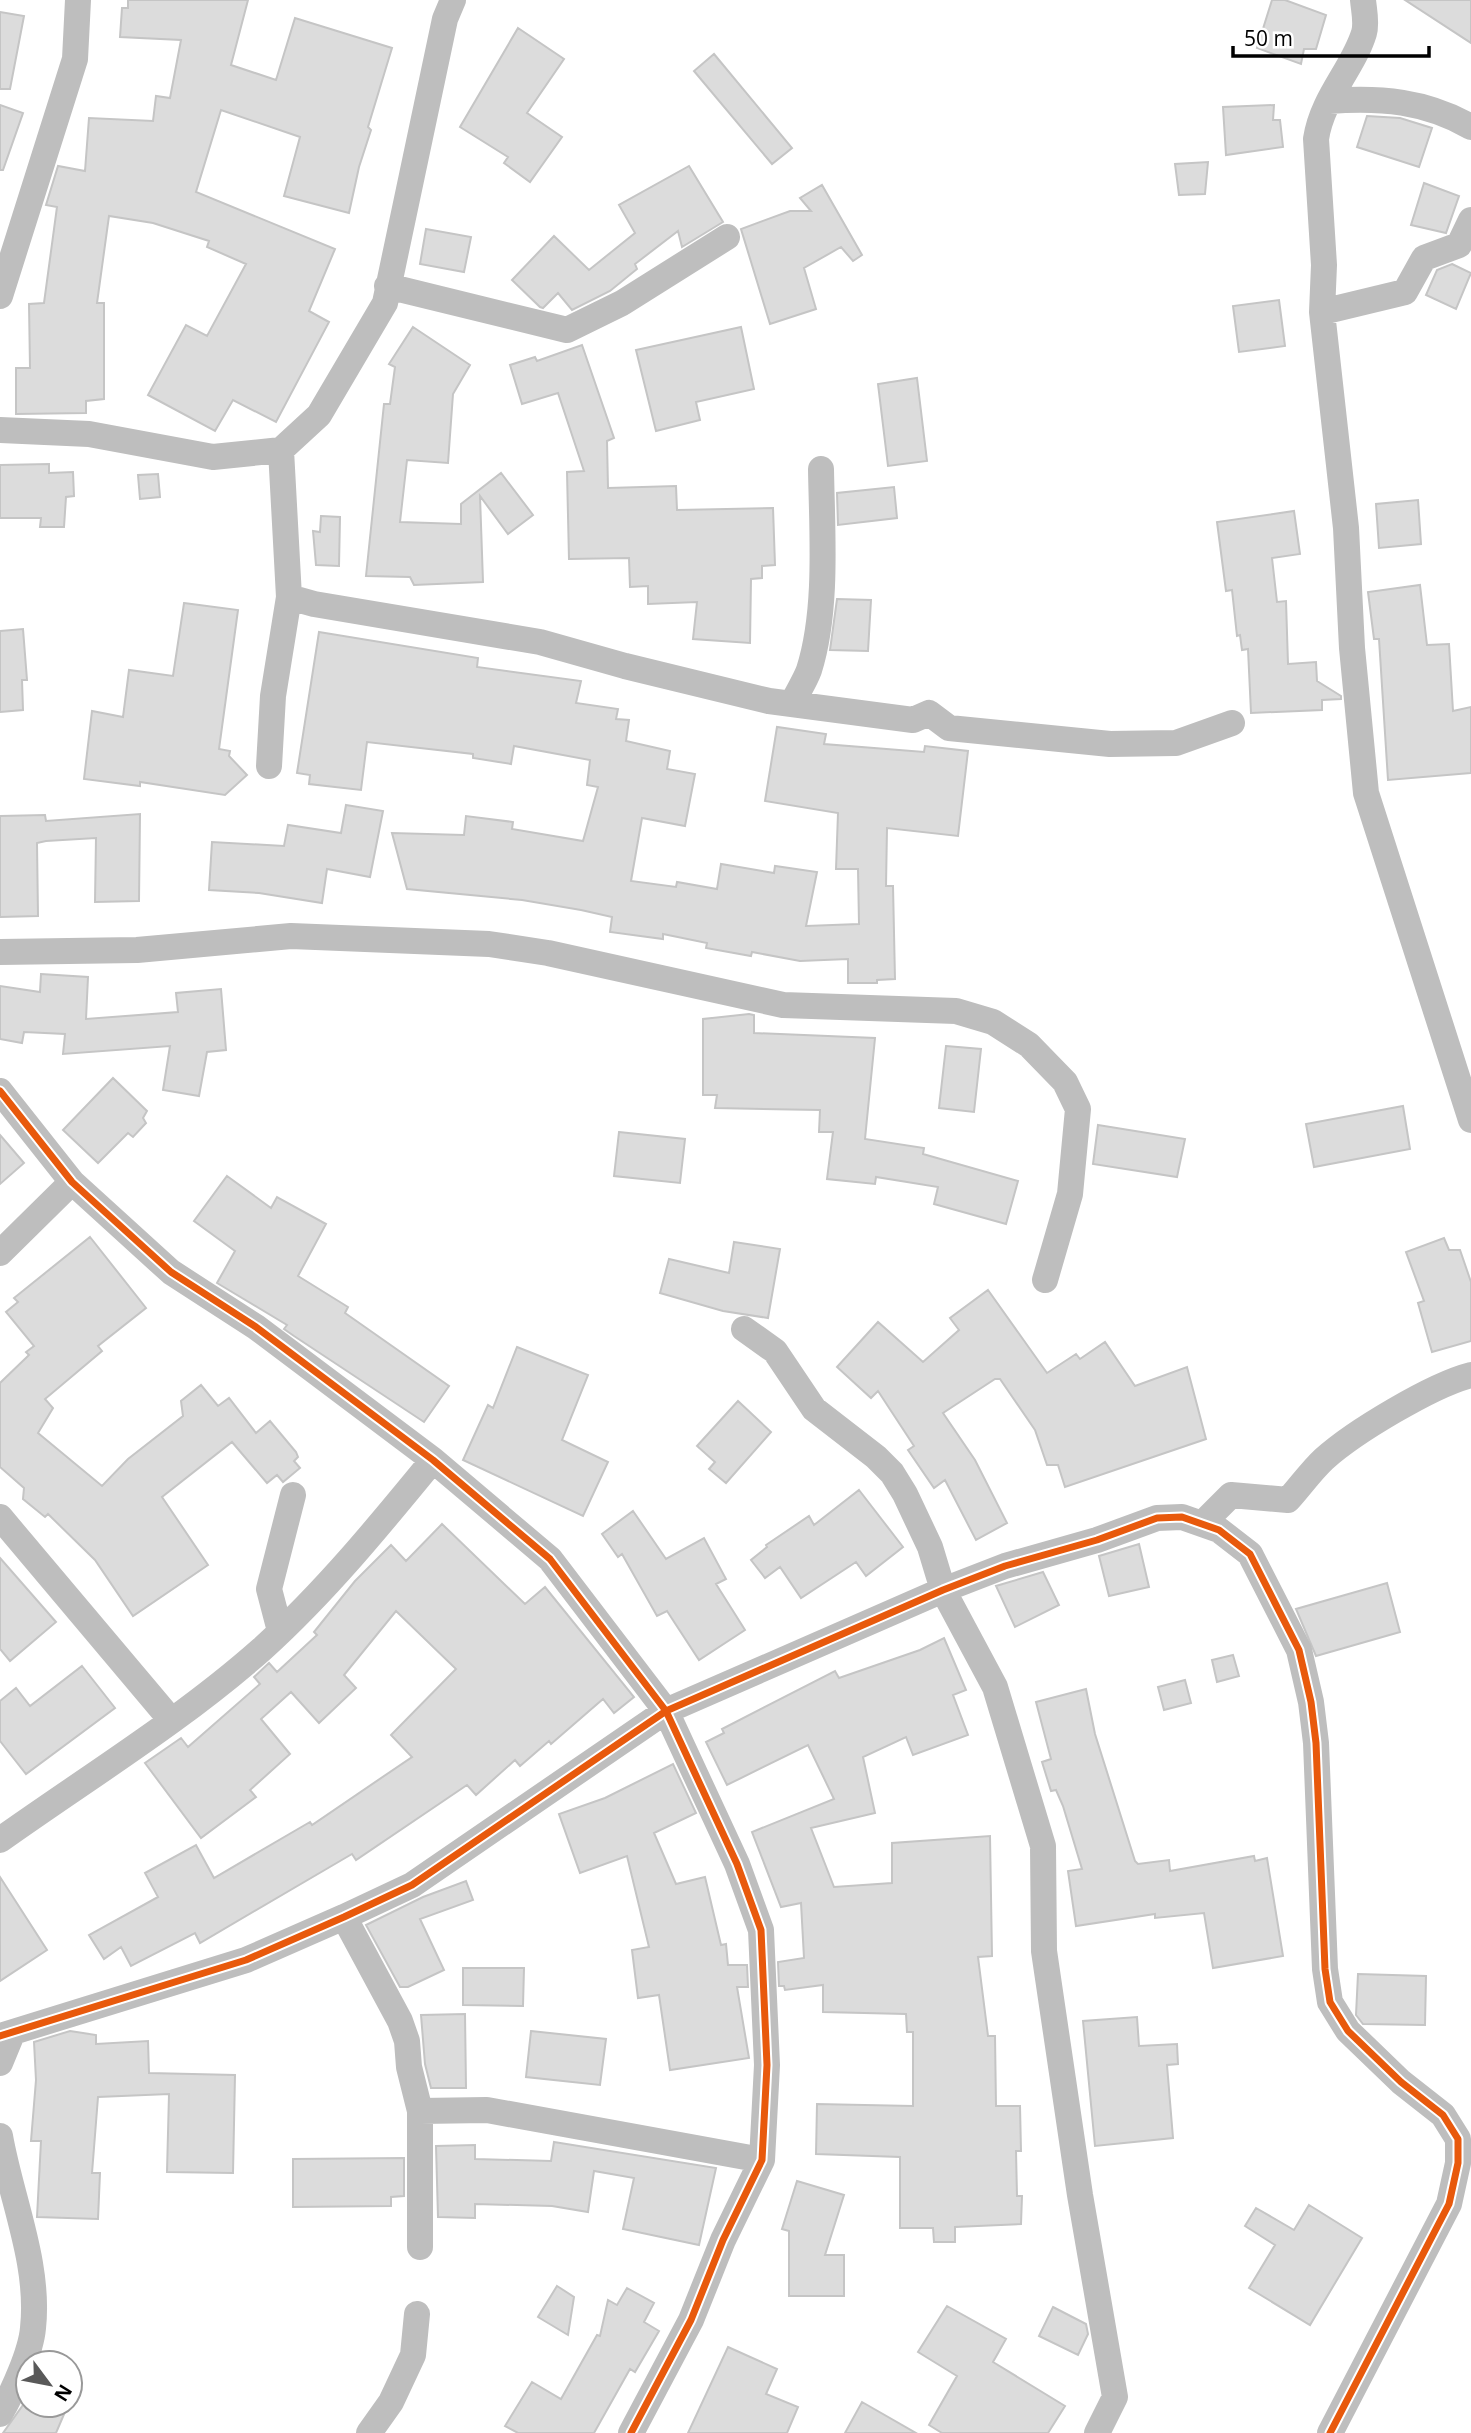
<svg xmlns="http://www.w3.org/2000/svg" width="1471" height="2433" font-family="'Open Sans',sans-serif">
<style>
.building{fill:#dcdcdc;stroke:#c5c5c5;stroke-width:2}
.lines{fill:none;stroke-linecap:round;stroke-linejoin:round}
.street{stroke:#bebebe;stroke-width:26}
.cycleway-casing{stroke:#fff;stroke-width:11}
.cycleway{stroke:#e8590c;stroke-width:7}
</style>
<rect width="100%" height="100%" fill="#fff"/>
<!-- building -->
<path class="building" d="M128 0H248L231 65 276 80 295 18 392 48 368 127 371 130 359 167 349 213 284 196 300 137 221 110 196 192 335 249 309 311 329 322 276 422 233 400 215 431 148 395 186 325 207 336 246 264 207 247 209 241 153 223 109 216 97 303H104V399L86 401V413L16 414V368H30L29 304 44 303 57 207 46 205 58 166 85 171 89 118 153 121 156 96 170 98 181 40 120 37 122 8H128Z
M1272 0H1285L1326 15 1316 49H1304L1301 64 1257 48Z
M1405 0H1471V43Z
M0 12 24 16 10 89H0Z
M518 28 564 59 527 113 562 137 530 182 504 163 508 157 460 127Z
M714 54 792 148 772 164 694 71Z
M0 105 23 113 3 170H0Z
M1274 105 1273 120H1280L1283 147 1226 155 1223 107Z
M1367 116 1400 118 1432 128 1419 167 1357 147Z
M1208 162 1205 194 1179 195 1175 164Z
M689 166 723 222 682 247 678 231 635 264 637 269 610 291 572 310 558 293 543 308 540 307 512 280 554 236 589 270 635 233 619 205Z
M1424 183 1459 196 1446 233 1411 225Z
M822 185 862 255 853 261 841 247 804 268 816 309 770 324 741 229 790 211H811L800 198Z
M426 229 471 237 464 272 420 264Z
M1452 264 1471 273 1456 309 1426 295 1437 270Z
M1279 300 1285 346 1239 352 1233 306Z
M413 327 470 365 453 394 448 463 407 460 400 522 461 524V504L501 473 533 515 508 534 480 496 483 582 414 585 410 577 366 576 384 404H390L395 367 389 364Z
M741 327 754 389 696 402 700 420 656 431 636 350Z
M582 345 614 438 607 441 608 488 676 486 677 510 773 508 775 565 762 566V578L751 579 750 643 693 639 697 602 648 604V586L630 587 629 558 569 559 567 472 584 471 558 393 522 404 510 365 535 357 537 361Z
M917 378 927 461 888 466 878 384Z
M49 464V473L73 472 74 496 66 497 64 527H40L41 518H0V465Z
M158 474 160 497 140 499 138 475Z
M894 487 897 518 838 525 837 493Z
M1418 500 1421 544 1379 548 1376 504Z
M1294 511 1300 554 1272 558 1277 602 1286 601 1288 664 1316 662 1317 681 1341 696V699L1322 700V710L1251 713 1248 649 1242 650 1240 635 1237 636 1232 590 1226 591 1217 522Z
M321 516 340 517 339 566 316 565 313 531 320 532Z
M1420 585 1427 645 1449 644 1453 711 1471 707V773L1388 780 1379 639H1374L1368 592Z
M837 599 871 600 868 651 830 650Z
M184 603 238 610 219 749 230 751 229 756 247 775 225 795 140 782V786L84 779 92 711 123 717 129 670 173 676Z
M23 629 27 680H22L23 710 0 712V631Z
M319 632 478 658 477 667 581 681 576 703 618 709 616 719 629 720 626 741 670 751 667 769 695 774 685 826 642 818 631 881 676 887 677 882 717 889 721 864 774 873 775 866 817 872 806 926 859 924 858 869H836L838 813 765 801 777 727 826 734 824 744 924 752 925 746 968 751 958 836 887 828 886 886H893L895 979 877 980V983H848V959L800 961 752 952 751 956 706 948 707 943 663 934V939L610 932 612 917 581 910 522 900 407 889 392 833 464 835 466 816 513 822 512 829 583 841 598 787 587 785 590 760 514 746 511 764 473 758V754L367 742 361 790 309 784 310 775 297 773Z
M346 805 383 811 370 877 327 869 322 903 259 893 209 890 212 842 284 846 288 825 341 833Z
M140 814 139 901 95 902 96 838 46 841 37 843 38 916 0 917V816L45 815 46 821Z
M41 974 88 977 86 1019 178 1012 176 993 221 989 226 1050 207 1052 199 1096 163 1090 170 1046 63 1054 65 1034 24 1032 22 1043 0 1039V986L40 992Z
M749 1014 754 1015V1033L875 1038 865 1139 924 1148 923 1154 1018 1181 1006 1224 934 1204 938 1187 876 1177 875 1184 827 1179 833 1132H819L820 1110 715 1108 717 1095H703V1019Z
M946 1046 981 1049 974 1112 939 1108Z
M113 1078 147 1111 143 1118 146 1123 133 1137 128 1133 98 1163 63 1130Z
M1403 1106 1410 1149 1314 1167 1306 1124Z
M1098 1125 1185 1139 1177 1177 1093 1164Z
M619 1132 685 1139 680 1183 614 1176Z
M0 1135 24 1163 0 1184Z
M227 1176 271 1208 277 1197 326 1224 298 1276 348 1307 345 1313 449 1386 424 1422 294 1336 284 1329 287 1325 217 1283 235 1251 194 1221Z
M90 1237 146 1308 98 1346 102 1351 45 1399 53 1408 38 1433 102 1486 128 1459 183 1416 181 1401 201 1385 218 1406 229 1398 256 1433 270 1421 296 1452 298 1457 294 1461 300 1468 283 1482 277 1475 267 1483 232 1442 162 1497 208 1565 133 1616 95 1560 48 1514 45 1517 23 1499 24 1488 0 1467V1383L29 1355 26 1352 34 1346 6 1312 18 1302 14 1298Z
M1444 1238 1449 1250H1460L1471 1282V1341L1432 1352 1418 1303 1424 1301 1406 1252Z
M734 1242 780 1249 768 1318 723 1311 660 1293 669 1259 729 1273Z
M988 1290 1047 1373 1076 1354 1080 1359 1105 1342 1135 1386 1187 1367 1206 1439 1065 1487 1058 1465H1047L1035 1430 1000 1379H995L943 1413 975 1460 1007 1523 976 1540 945 1480 934 1488 908 1450 914 1446 878 1391 871 1398 837 1367 878 1322 923 1362 959 1330 950 1318Z
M517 1347 588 1375 562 1440 608 1462 583 1516 463 1460 488 1405 493 1408Z
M738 1401 771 1432 726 1483 709 1469 715 1462 697 1446Z
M859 1490 903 1547 866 1576 856 1562 801 1598 780 1567 765 1578 751 1560 767 1547 766 1545 809 1516 814 1525Z
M633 1511 666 1559 704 1538 726 1579 716 1584 745 1630 699 1660 667 1611 657 1616 622 1554 618 1557 602 1534Z
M442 1524 525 1604 545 1587 634 1697 614 1713 603 1699 551 1744 549 1741 520 1766 515 1760 476 1795 467 1785 356 1860 352 1854 200 1943 195 1933 131 1966 121 1947 104 1959 89 1935 158 1897 145 1873 196 1845 214 1878 310 1822 312 1825 412 1757 391 1735 456 1669 396 1611 344 1675 356 1688 319 1723 291 1692 261 1719 290 1754 250 1790 256 1797 201 1838 145 1763 181 1738 188 1747 260 1684 254 1677 269 1663 277 1672 317 1635 314 1632 355 1581 391 1545 406 1561Z
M1139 1544 1149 1587 1109 1596 1099 1556Z
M0 1558 56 1622 10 1661 0 1649Z
M1043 1572 1059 1605 1015 1627 996 1586Z
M1387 1583 1400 1632 1316 1656 1296 1609Z
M944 1638 966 1690 953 1695 968 1735 913 1755 906 1737 863 1757 875 1813 811 1828 834 1887 892 1883V1843L990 1836 992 1956 978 1957 988 2036H995L996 2106H1020L1021 2151H1016L1017 2196H1022L1021 2224 955 2227V2242H934L933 2228H900V2157L816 2154 817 2104 913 2106V2032H907L906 2014 823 2012V1985L785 1990 784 1986H779L778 1962 804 1958 801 1903 781 1907 752 1832 834 1799 808 1745 727 1785 706 1742 724 1733 722 1729 835 1671 839 1678 920 1650Z
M1233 1655 1239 1676 1217 1682 1212 1660Z
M82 1666 115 1708 26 1774 0 1741V1701L16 1688 30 1706Z
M1185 1680 1191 1703 1164 1710 1158 1687Z
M1086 1689 1095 1734 1135 1861 1138 1864 1169 1860 1170 1871 1254 1856 1255 1861 1267 1858 1283 1956 1213 1968 1204 1913 1155 1918V1914L1076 1926 1068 1871 1082 1869 1063 1806 1056 1790 1051 1791 1042 1762 1051 1759 1036 1702Z
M673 1764 696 1813 654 1833 676 1884 705 1877 721 1945 726 1944 728 1965H747L748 1987H737L749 2058 670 2070 659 1995 638 1998 632 1950 649 1947 627 1856 580 1873 559 1814 605 1798Z
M0 1877 47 1950 0 1981Z
M466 1881 473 1900 420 1919 444 1970 408 1987H400L366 1925 423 1897Z
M463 1968H524L523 2006 463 2005Z
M1358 1974 1426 1976 1425 2025 1363 2024 1356 2015Z
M465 2014 466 2088H431L425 2064 421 2015Z
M1137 2017 1139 2046 1177 2044 1178 2064 1167 2065 1173 2138 1095 2146 1083 2021Z
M70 2031 96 2035V2044L148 2041 149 2073 235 2075 233 2173 167 2172 169 2094 98 2097 92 2173H100L98 2219 37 2217 41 2141H31L36 2080 34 2042Z
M531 2031 606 2039 600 2085 526 2077Z
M554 2142 716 2168 699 2245 623 2229 634 2178 594 2171 588 2212 552 2206 475 2204V2218L438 2217 436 2146 475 2145V2159L551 2161Z
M404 2158V2196L391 2197V2206L293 2207V2159Z
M797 2181 844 2195 825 2255H844V2296H789V2231L782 2229Z
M1309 2205 1362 2238 1310 2325 1249 2288 1275 2245 1245 2226 1256 2208 1294 2230Z
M557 2286 574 2297 568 2335 538 2317Z
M627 2288 654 2303 644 2322 659 2331 635 2372 630 2369 594 2433H518L505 2426 532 2382 561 2399 597 2335 600 2336 608 2300 617 2305Z
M947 2306 1006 2339 993 2362 1065 2406 1048 2433H942L929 2425 957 2376 918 2352Z
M1053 2307 1086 2324 1088 2334 1078 2355 1039 2336Z
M728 2347 777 2369 766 2394 798 2407 787 2433H688Z
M862 2402 916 2433H845Z
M23 2405H68L56 2433H3Z"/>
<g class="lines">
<!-- street -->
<path class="street" d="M1363 0C1364 11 1367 23 1364 33 1353 69 1322 98 1316 139L1324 265 1322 312 1346 528 1352 648 1366 793 1471 1120
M1329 101C1380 97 1426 101 1471 127
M387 286 567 330 622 303 727 237
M0 296 75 59 78 0
M1322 312 1405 292 1424 258 1459 245 1471 220
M0 430 89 434 213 457 281 450 289 597 273 696 269 766
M281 450 319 415 385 303 445 19 453 0
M289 597 314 604 540 642 625 666 769 701 913 720 929 713 949 728 1110 744 1176 743 1232 723
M792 704C797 693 805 681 809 670 828 610 822 532 821 469
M0 952 137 950 291 936 489 944 548 953 783 1005 956 1011 993 1022 1029 1045 1065 1082 1078 1109 1070 1194 1045 1280
M0 1091 72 1182 171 1272 256 1327 433 1460 550 1559 666 1711 737 1864 761 1930 767 2065 762 2160 723 2240 691 2320 631 2433
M0 1253 72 1182
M744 1329 775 1351 814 1409 876 1457 892 1473 905 1494 930 1547 943 1590 995 1687 1043 1846 1044 1951 1080 2195 1115 2397 1097 2433
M0 1517 171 1720
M1202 1524 1231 1495 1288 1500C1300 1487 1311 1471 1324 1459 1354 1432 1432 1385 1471 1375
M280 1631 269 1589 293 1495
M0 1840C87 1778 182 1720 262 1649 325 1592 379 1526 433 1460
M344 1917 400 2021 407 2041 409 2067 420 2111V2247
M0 2036 246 1960 344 1917 412 1885 666 1711 943 1590 1005 1566 1097 1540 1157 1518 1182 1517 1219 1530 1250 1554 1299 1650 1311 1702 1316 1743 1325 1969 1330 2002 1348 2031 1401 2082 1443 2115 1458 2139V2163L1449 2204 1330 2433
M0 2063 12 2034
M420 2111 487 2110 762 2160
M0 2136C11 2199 40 2263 33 2328 31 2352 12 2394 0 2414
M369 2433 391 2402 413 2355 417 2314"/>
<!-- cycleway casing -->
<g class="cycleway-casing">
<path id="cycleway" d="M0 1091 72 1182 171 1272 256 1327 433 1460 550 1559 666 1711 737 1864 761 1930 767 2065 762 2160 723 2240 691 2320 631 2433
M0 2036 246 1960 344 1917 412 1885 666 1711 943 1590 1005 1566 1097 1540 1157 1518 1182 1517 1219 1530 1250 1554 1299 1650 1311 1702 1316 1743 1325 1969 1330 2002 1348 2031 1401 2082 1443 2115 1458 2139V2163L1449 2204 1330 2433"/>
</g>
<!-- cycleway -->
<use href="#cycleway" class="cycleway"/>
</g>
<!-- north arrow -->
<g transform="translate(49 2384) rotate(122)"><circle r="33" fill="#ffffff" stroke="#999999" stroke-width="2"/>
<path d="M0-5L12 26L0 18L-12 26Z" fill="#595959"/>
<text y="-10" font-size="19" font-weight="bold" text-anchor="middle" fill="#000000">N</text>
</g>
<!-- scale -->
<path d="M1233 46v10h196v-10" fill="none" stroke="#000000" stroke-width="3.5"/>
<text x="1244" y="46" font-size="21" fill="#000000" stroke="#ffffff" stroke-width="5" paint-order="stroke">50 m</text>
</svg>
